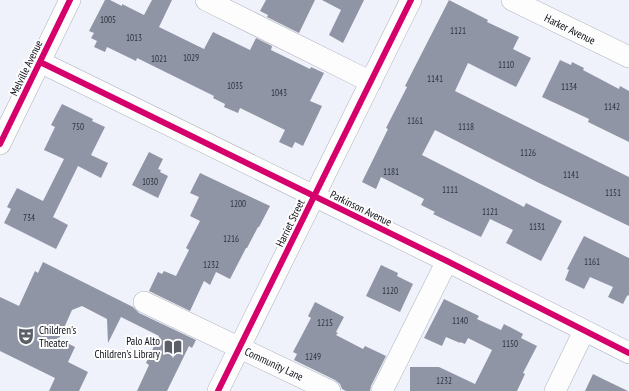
<svg xmlns="http://www.w3.org/2000/svg" width="629" height="391" font-family="'PT Sans Narrow',sans-serif">
<style>
.building{fill:#9095a6}
.lines{fill:none;stroke-linecap:round;stroke-linejoin:round}
.minor-casing{stroke:#afb2ba;stroke-width:22}
.minor{stroke:#fdfdfe;stroke-width:21}
.cycleway-casing{stroke:#fdfdfd;stroke-width:8}
.cycleway{stroke:#d6006c;stroke-width:6}
.labels{text-anchor:middle;dominant-baseline:central;stroke-width:4;stroke-linejoin:round;paint-order:stroke}
.number-label{font-size:9px;fill:#2e313c}
.street-label{font-size:11px;fill:#0e1019;stroke:#fdfdfd}
.poi-label{font-size:11px;fill:#0e1019;stroke:#fdfdfd;text-anchor:start}
</style>
<rect width="100%" height="100%" fill="#eff2fa"/>
<!-- building -->
<path class="building" d="M105 0H110L122 6V4L144 15 152 0H172L159 27 204 49 213 32 250 50 256 38 272 46 271 50 310 69 311 67 324 73 310 101 322 106 303 146 295 142 292 148 279 142 285 130 240 108 238 113 224 107 225 104 213 98 214 96 137 58 136 61 107 47 105 52 94 47 97 41 91 38 94 33 89 31Z
M266 0H315L299 33 267 17 268 15 260 11Z
M322 0H364L343 43 329 35 341 10Z
M449 0 488 20 487 22 519 37 513 49 531 58 516 87 468 63 455 91 629 177V226L537 182 435 130 422 155 524 207 526 203 562 221 541 261 506 243 513 230 490 219 481 237 433 214 435 212 421 205 424 199 381 177 376 189 362 182 388 129 386 128 407 87 405 86Z
M560 60 571 65 572 62 584 68 583 70 619 89 620 86 629 91V142L588 122 589 119 542 97Z
M62 104 93 119 92 121 105 127 91 155 108 163 101 178 78 166 53 217 68 225 56 249 4 223 11 209 7 207 17 188 43 201 64 159 44 150 55 127 51 125Z
M149 152 163 159 158 169 161 170 160 172 168 176 158 198 132 185Z
M200 173 270 206 259 227H258L247 248H246L230 279 216 272 210 285 204 281 190 311 149 291 158 272 162 274 164 271 176 276 189 250 186 248 200 221 190 216 199 197 190 193Z
M584 236 629 258V295L627 296 623 304 608 297 613 287 590 277 584 289 565 280 569 270 567 269Z
M43 262 133 307 139 313 196 340 192 348 189 346 167 391H137L149 365 146 363 159 336 121 317 108 343 107 319 82 306 72 310 59 339 75 347 68 362 88 372 79 391H49L55 378 0 351V297L19 306 35 271 38 273Z
M381 265 398 273 397 276 413 284 400 312 366 296Z
M444 299 479 316 477 319 501 330 504 324 523 334 521 338 537 346 523 373 525 374 517 391H410V367H439L475 384 492 350 468 338 465 344 460 342V343L446 337 442 346 424 338Z
M315 302 344 317 336 332 338 333 336 335 363 349 365 346 386 356 371 386 370 391H346L342 389 340 384 335 380 294 360 297 354 293 352 311 318 308 316Z
M593 374 605 380 628 391H585Z"/>
<g class="lines">
<!-- minor casing -->
<g class="minor-casing">
<path id="minor" d="M206 0 371 82
M512 0 629 57
M40 62 447 261 629 353
M0 144 70 0
M144 302 330 391
M218 391 411 0
M382 391 447 261
M555 391 584 331"/>
</g>
<!-- minor -->
<use href="#minor" class="minor"/>
<!-- cycleway casing -->
<g class="cycleway-casing">
<path id="cycleway" d="M40 62 447 261 629 353
M0 144 70 0
M218 391 411 0"/>
</g>
<!-- cycleway -->
<use href="#cycleway" class="cycleway"/>
</g>
<!-- icons -->
<defs>
<g id="theatre-bare" transform="scale(1.38)"><path d="M-5-5.5Q0-4 5-5.5V0Q5 5 0 6Q-5 5-5 0ZM-3.3-2.5H-1v1.5H-3.3ZM1-2.5H3.3v1.5H1ZM-2.8 1Q0 5.5 2.8 1Z" fill="#5d5f68" stroke="#fdfdfd" stroke-width="2.5" paint-order="stroke"/></g>
<g id="library-bare" transform="scale(1.38)"><path d="M-6-4Q-3-5.5-.7-3.5V5Q-3 3-6 4ZM6-4Q3-5.5 .7-3.5V5Q3 3 6 4Z" fill="#5d5f68" stroke="#fdfdfd" stroke-width="2.5" paint-order="stroke"/></g>
</defs>
<g fill-rule="evenodd">
<use href="#theatre-bare" x="26" y="336"/>
<use href="#library-bare" x="173" y="347"/>
</g>
<g class="labels">
<!-- number labels -->
<g class="number-label">
<text x="108" y="19">1005</text>
<text x="458" y="30">1121</text>
<text x="134" y="37">1013</text>
<text x="191" y="57">1029</text>
<text x="159" y="58">1021</text>
<text x="506" y="64">1110</text>
<text x="435" y="78">1141</text>
<text x="235" y="85">1035</text>
<text x="569" y="86">1134</text>
<text x="279" y="92">1043</text>
<text x="612" y="106">1142</text>
<text x="415" y="120">1161</text>
<text x="78" y="126">750</text>
<text x="466" y="126">1118</text>
<text x="528" y="152">1126</text>
<text x="391" y="171">1181</text>
<text x="571" y="174">1141</text>
<text x="150" y="181">1030</text>
<text x="450" y="189">1111</text>
<text x="613" y="192">1151</text>
<text x="238" y="203">1200</text>
<text x="490" y="211">1121</text>
<text x="29" y="217">734</text>
<text x="537" y="226">1131</text>
<text x="231" y="238">1216</text>
<text x="592" y="261">1161</text>
<text x="211" y="264">1232</text>
<text x="390" y="290">1120</text>
<text x="460" y="320">1140</text>
<text x="325" y="322">1215</text>
<text x="510" y="343">1150</text>
<text x="313" y="356">1249</text>
<text x="444" y="380">1232</text>
</g>
<!-- street labels -->
<g class="street-label">
<text transform="translate(570 29) rotate(26)">Harker Avenue</text>
<text transform="translate(26 68) rotate(-64)">Melville Avenue</text>
<text transform="translate(361 208) rotate(26)">Parkinson Avenue</text>
<text transform="translate(290 223) rotate(-64)">Harriet Street</text>
<text transform="translate(274 364) rotate(25)">Community Lane</text>
</g>
<!-- poi labels -->
<g class="poi-label">
<text x="39" y="330">Children's<tspan x="39" dy="13">Theater</tspan></text>
<text x="160" y="341" text-anchor="end">Palo Alto<tspan x="160" dy="13">Children’s Library</tspan></text>
</g>
</g>
</svg>
